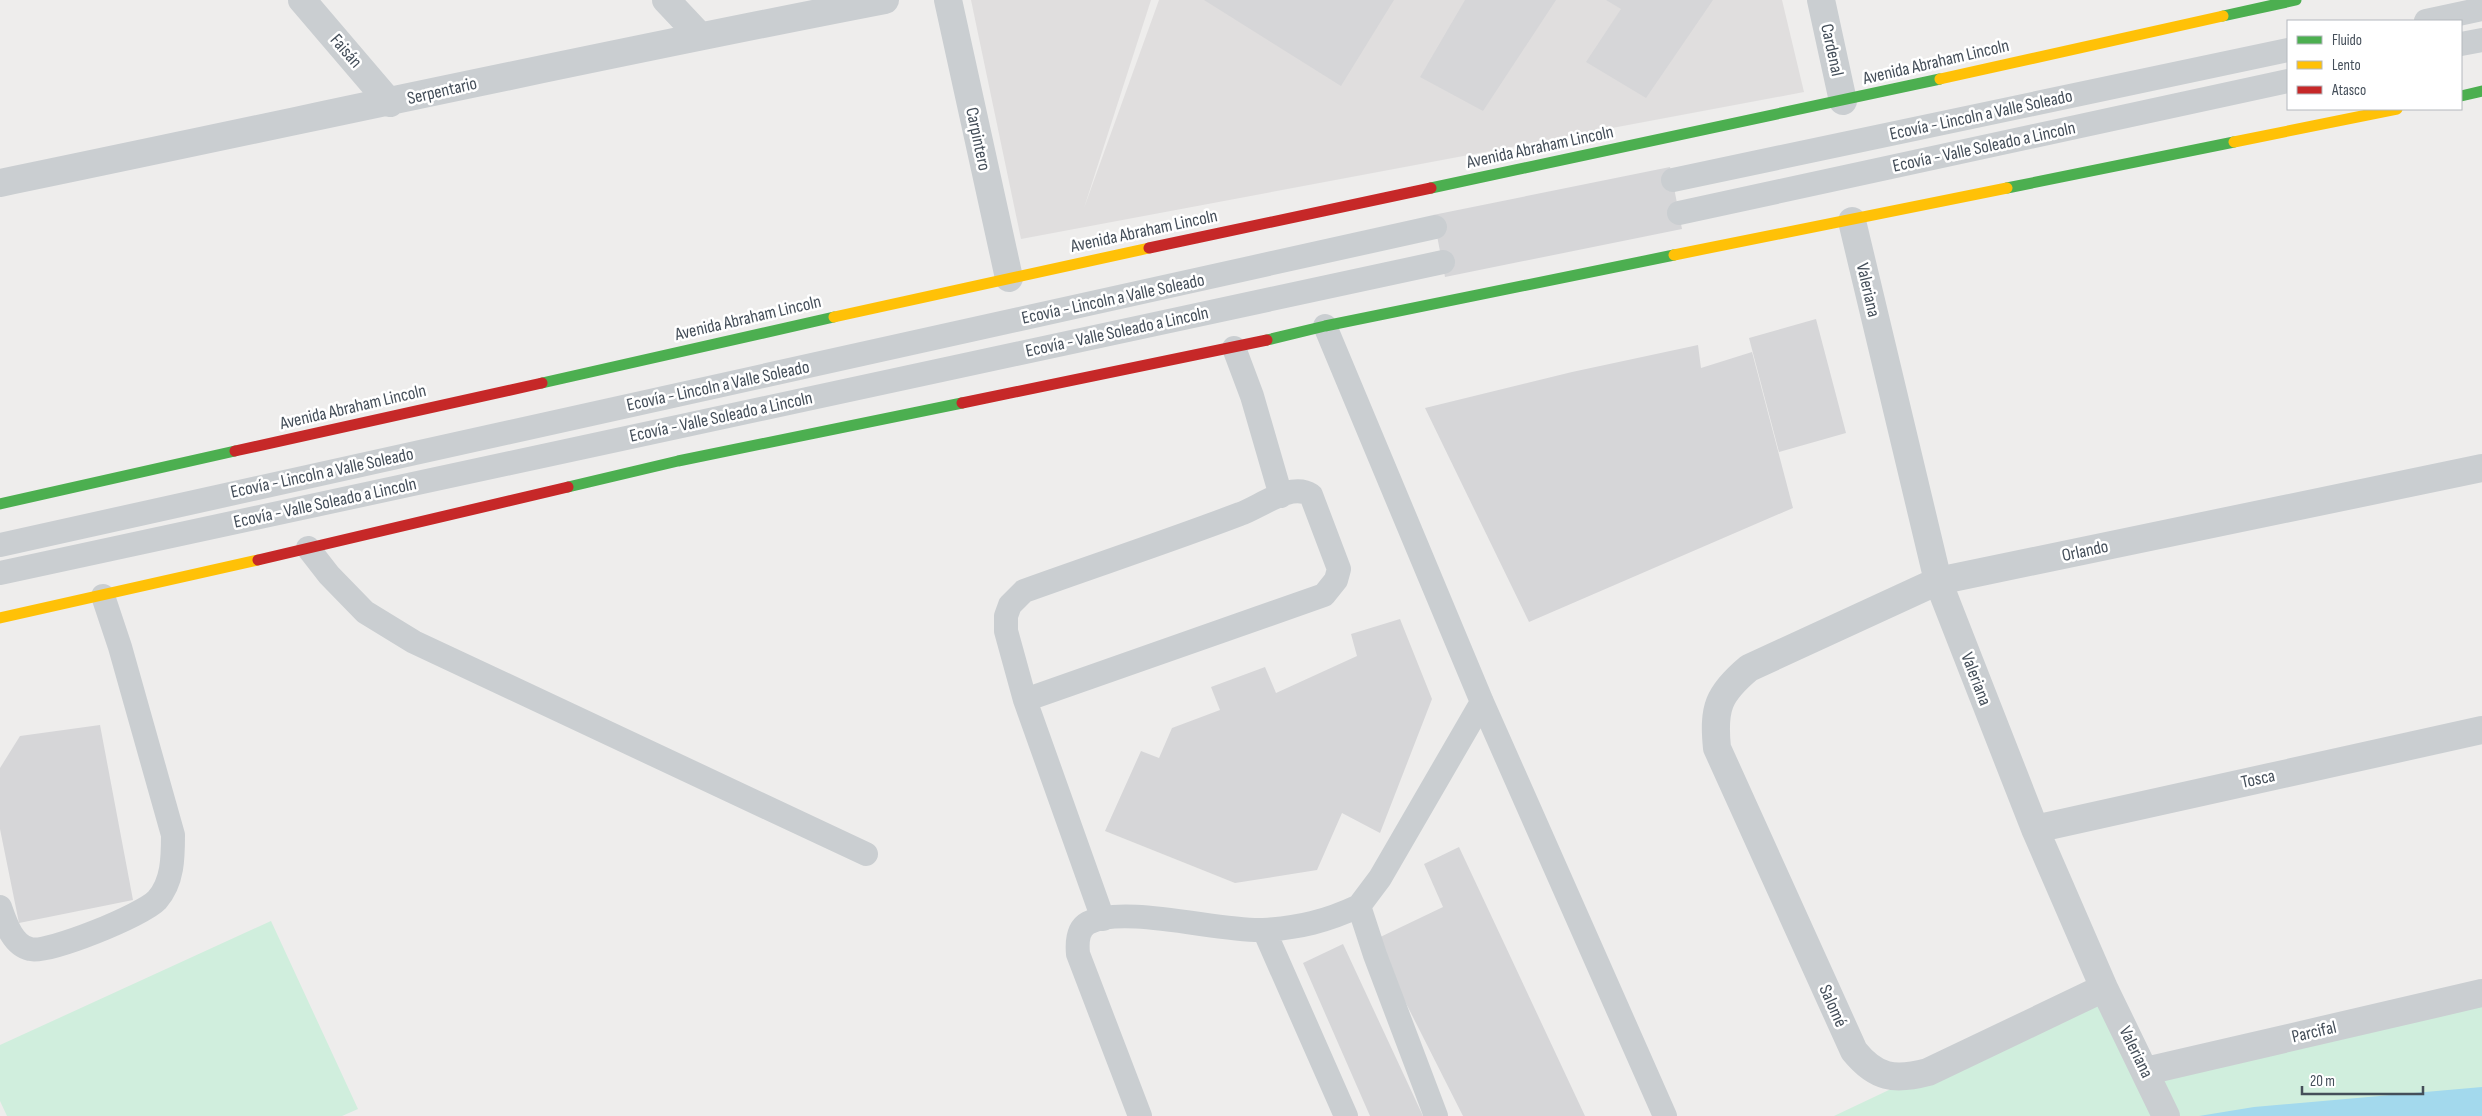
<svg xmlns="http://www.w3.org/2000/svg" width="2482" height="1116" font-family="'Sofia Sans Condensed',sans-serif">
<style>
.education{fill:#e0dede}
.green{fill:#d0eedd}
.water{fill:#a3d9ed}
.building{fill:#d6d6d8}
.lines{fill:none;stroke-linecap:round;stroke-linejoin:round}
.lane{stroke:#caced1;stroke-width:24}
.street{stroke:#caced1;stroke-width:28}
.fast{stroke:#4caf50;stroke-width:11}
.slow{stroke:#ffc107;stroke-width:11}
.jam{stroke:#c62828;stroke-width:11}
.labels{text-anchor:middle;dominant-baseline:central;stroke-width:5;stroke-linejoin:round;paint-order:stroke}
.street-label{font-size:18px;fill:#444e59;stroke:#fff}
</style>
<rect width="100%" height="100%" fill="#eeedec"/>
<!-- education -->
<path class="education" d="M971 0H1151L1084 208 1159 0H1782L1804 92 1021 239Z"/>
<!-- green -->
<path class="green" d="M271 921 358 1109 342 1116H7L0 1101V1045Z
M2104 988 2164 1116H1834Z
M2482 993V1116H2166L2146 1071Z"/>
<!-- water -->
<path class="water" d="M2482 1087V1116H2199L2254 1107Z"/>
<!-- building -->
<path class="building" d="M1204 0H1394L1341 86Z
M1465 0H1556L1483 111 1420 77Z
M1606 0H1713L1646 98 1586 62 1621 9Z
M1670 167 1682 229 1445 277 1433 215Z
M1816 319 1846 433 1779 452 1749 338Z
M1698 345 1701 368 1752 352 1793 508 1529 622 1425 408 1572 372Z
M1400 619 1432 699 1380 833 1342 813 1317 870 1235 883 1105 831 1141 751 1159 758 1172 728 1220 710 1211 687 1265 667 1276 693 1357 656 1351 634Z
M100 725 133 900 19 923 0 829V768L20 736Z
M1459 847 1585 1116H1463L1374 940 1443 907 1424 864Z
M1343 944 1423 1116H1370L1303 963Z"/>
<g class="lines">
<!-- lane -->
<path class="lane" d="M2426 21 2482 9
M2461 44 2482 40
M1673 180 2288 50
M1679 213 2288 81
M1325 326 1482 702 1665 1116
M1234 348 1252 396 1281 496
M0 545 1435 227
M308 548 329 575 365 612 414 642 866 854
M0 573 1443 262
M1025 700 1324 595 1336 580 1339 569 1311 495C1291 482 1260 507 1240 514 1169 541 1096 565 1024 591L1010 605 1006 616V631L1025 700 1103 919
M0 907C5 921 12 945 30 949 48 954 143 915 157 900 173 882 173 857 173 835L120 647 103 596
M1264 930 1346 1116
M1140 1116 1078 954C1077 943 1077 929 1088 923 1123 904 1220 932 1263 930 1299 928 1327 921 1359 906
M1436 1116 1375 955 1359 906 1380 878 1482 702"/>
<!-- street -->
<path class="street" d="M302 0 390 103
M666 0 700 36
M948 0 1009 278
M1821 0 1843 101
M0 183C295 122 589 57 885 0
M1852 221 1938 581 2035 829 2104 988 2166 1116
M2035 829 2482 730
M2104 988 1928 1072C1894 1081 1876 1078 1854 1051L1717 748C1713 708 1718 694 1749 668L1938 581 2482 468
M2146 1071 2482 993"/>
<!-- fast -->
<path class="fast" d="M2223 16 2296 0
M2461 96 2482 91
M1431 188 1940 79
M2007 188 2234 142
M1267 340 1325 326 1674 255
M542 383 834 317
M568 487 678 461 962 403
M0 504 235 451"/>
<!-- slow -->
<path class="slow" d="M1940 79 2223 16
M2234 142 2397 109
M1674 255 2007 188
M834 317 1149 248
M0 618 258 560"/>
<!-- jam -->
<path class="jam" d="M1149 248 1431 188
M962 403 1267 340
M235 451 542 383
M258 560 568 487"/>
</g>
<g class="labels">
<!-- street labels -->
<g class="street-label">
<text transform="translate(1832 50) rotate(78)">Cardenal</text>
<text transform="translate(346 51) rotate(49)">Faisán</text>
<text transform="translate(1936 62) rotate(-13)">Avenida Abraham Lincoln</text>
<text transform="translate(442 91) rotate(-13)">Serpentario</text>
<text transform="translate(1981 115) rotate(-12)">Ecovía - Lincoln a Valle Soleado</text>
<text transform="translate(978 139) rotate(78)">Carpintero</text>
<text transform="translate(1540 147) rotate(-12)">Avenida Abraham Lincoln</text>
<text transform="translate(1984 147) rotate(-12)">Ecovía - Valle Soleado a Lincoln</text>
<text transform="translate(1144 231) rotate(-12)">Avenida Abraham Lincoln</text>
<text transform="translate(1868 290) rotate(77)">Valeriana</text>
<text transform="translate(1113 299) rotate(-12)">Ecovía - Lincoln a Valle Soleado</text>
<text transform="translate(748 318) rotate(-13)">Avenida Abraham Lincoln</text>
<text transform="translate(1117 332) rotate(-12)">Ecovía - Valle Soleado a Lincoln</text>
<text transform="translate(718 386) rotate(-12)">Ecovía - Lincoln a Valle Soleado</text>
<text transform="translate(353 407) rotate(-13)">Avenida Abraham Lincoln</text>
<text transform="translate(721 417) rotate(-12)">Ecovía - Valle Soleado a Lincoln</text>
<text transform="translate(322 473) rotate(-12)">Ecovía - Lincoln a Valle Soleado</text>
<text transform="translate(325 503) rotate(-12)">Ecovía - Valle Soleado a Lincoln</text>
<text transform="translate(2085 551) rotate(-12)">Orlando</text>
<text transform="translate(1976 679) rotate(69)">Valeriana</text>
<text transform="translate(2258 779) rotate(-12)">Tosca</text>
<text transform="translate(1833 1006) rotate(66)">Salomé</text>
<text transform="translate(2314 1032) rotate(-13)">Parcifal</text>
<text transform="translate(2136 1052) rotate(64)">Valeriana</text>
</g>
</g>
<!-- legend -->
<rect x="2287" y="20" width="175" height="90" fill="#ffffff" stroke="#b4b8bd"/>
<rect x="2297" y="36" width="25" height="8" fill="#4caf50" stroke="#b4b8bd"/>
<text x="2332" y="45" font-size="15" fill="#444e59">Fluido</text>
<rect x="2297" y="61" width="25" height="8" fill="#ffc107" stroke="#b4b8bd"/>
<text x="2332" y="70" font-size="15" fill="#444e59">Lento</text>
<rect x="2297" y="86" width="25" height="8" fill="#c62828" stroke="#b4b8bd"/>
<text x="2332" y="95" font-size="15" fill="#444e59">Atasco</text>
<!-- scale -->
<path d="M2302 1086v8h121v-8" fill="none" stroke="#444e59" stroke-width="2.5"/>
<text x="2310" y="1086" font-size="15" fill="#444e59" stroke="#ffffff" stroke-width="4" paint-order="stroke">20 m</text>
</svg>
